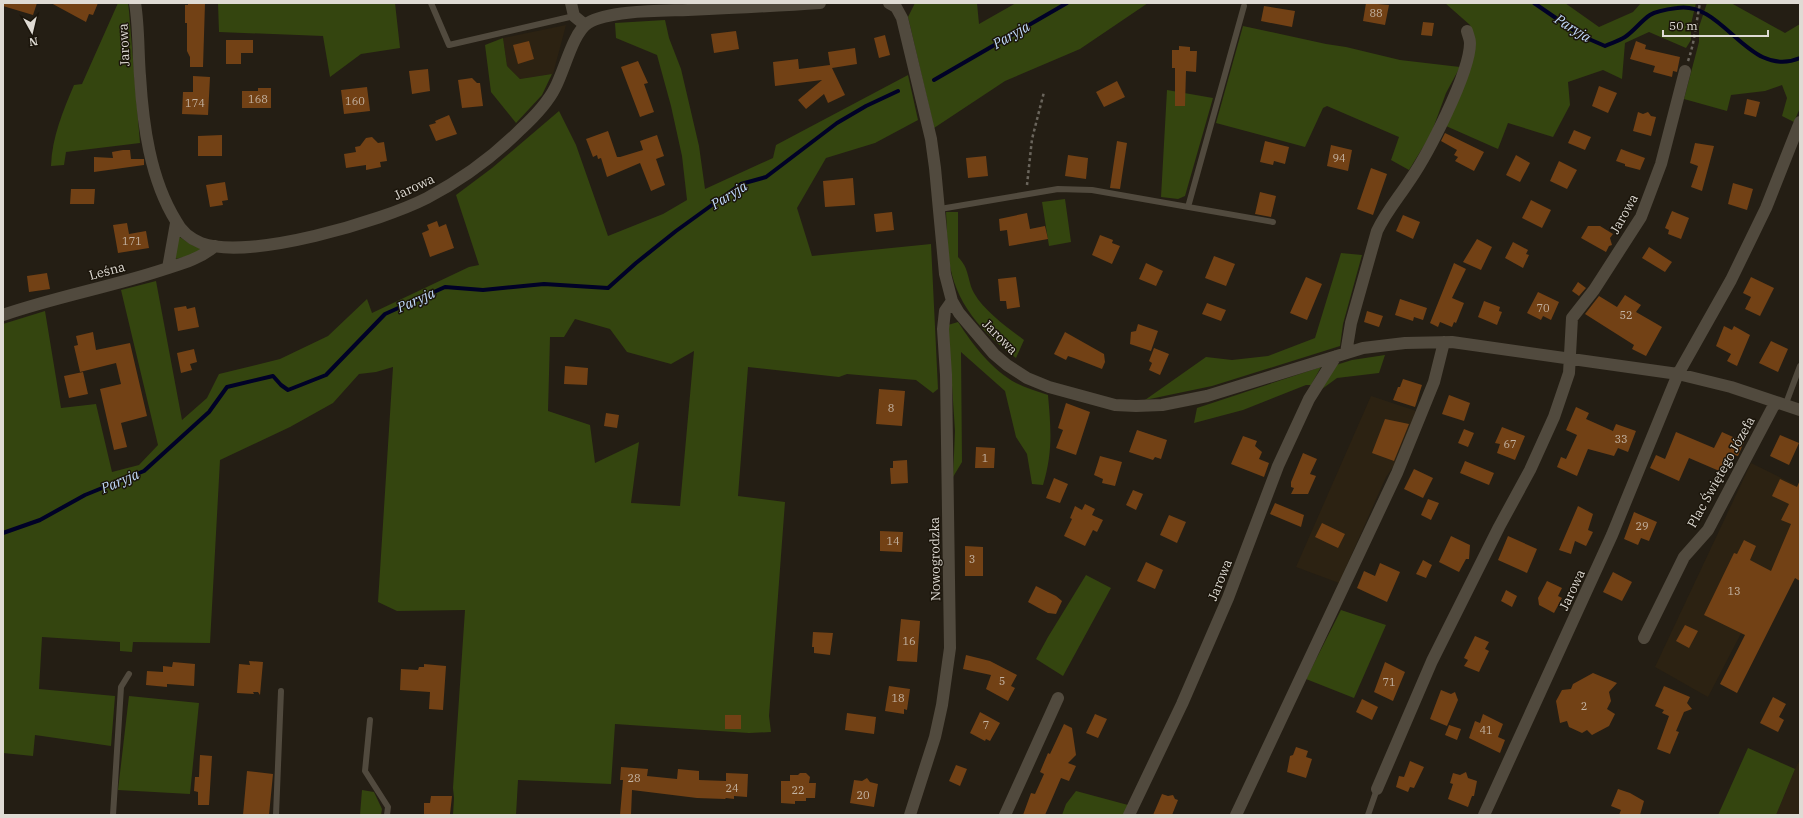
<svg xmlns="http://www.w3.org/2000/svg" width="1803" height="818" font-family="'IBM Plex Serif',serif">
<style>
.built{fill:#2c2212}
.green{fill:#34450f;fill-rule:evenodd}
.lines{fill:none;stroke-linecap:round;stroke-linejoin:round}
.stream{stroke:#000127;stroke-width:4}
.building{fill:#724115}
.path{stroke:#6a655c;stroke-width:2.5;stroke-dasharray:3 3;stroke-linecap:butt}
.lane{stroke:#514a3e;stroke-width:6}
.street{stroke:#514a3e;stroke-width:12}
.labels{text-anchor:middle;dominant-baseline:central;stroke-width:3;stroke-linejoin:round;paint-order:stroke}
.number-label{font-size:11px;fill:#c4b4a4}
.street-label{font-size:13px;fill:#dfdbd4;stroke:#1b150b}
.water-label{font-size:14px;font-style:italic;fill:#c2dbfe;stroke:#1b150b}
</style>
<rect width="100%" height="100%" fill="#241e14"/>
<!-- built -->
<path class="built" d="M566 25 553 74 520 79 507 66 503 38Z
M1371 396 1416 411 1395 464 1386 477 1339 583 1296 567Z
M1751 463 1800 487V543L1775 568 1708 697 1655 667Z
M1800 760V815H1776L1795 769Z"/>
<!-- green -->
<path class="green" d="M118 3H128L129 11 140 143 66 152 64 165 51 166C52 137 63 111 74 85L82 84Z
M218 3H395L400 48 361 54 330 77 323 36 219 32Z
M915 3H977L979 24 1016 3H1148L1080 49 1005 81 934 128 908 17Z
M1445 3H1565L1599 27 1633 12 1641 3H1696L1691 24V40L1686 48 1649 32 1625 43 1622 79 1603 70 1568 82 1570 105 1553 137 1508 123 1498 149 1446 126 1473 34 1470 25Z
M1707 3H1731L1785 33 1800 24V108L1794 122 1782 116 1787 98 1782 85 1765 91 1731 95 1727 111 1684 99 1699 42V27Z
M665 20 669 38 681 69 699 146 705 189 773 158 776 145 908 75 918 120 875 143 826 158 797 208 812 256 931 244 938 389 933 393 916 380 847 374 839 377 748 367 738 496 785 502 769 716 771 732 749 733 615 724 611 784 518 780 516 815H453L454 798 453 788 465 610 397 611 378 602 393 367 376 372 359 374 333 403 290 427 220 460 210 643 133 642 132 652 120 651V642L42 637 39 689 115 696 111 746 35 735 33 756 3 753V324L45 311 61 408 96 404 112 472 139 465 158 445 121 290 156 281 182 420 207 398 219 374 280 359 328 336 367 299 372 313 469 267 479 265 456 195 492 168 559 111 576 145 608 236 663 214 687 200 682 156 671 106 657 55 616 38 615 23ZM575 319 610 329 627 352 671 364 694 351 680 506 631 503 639 442 595 463 590 425 548 411 550 337H564Z
M1243 26 1326 44 1346 47 1400 60 1460 67 1446 93 1431 134 1409 170 1391 160 1399 137 1327 106 1323 108 1305 147 1216 123Z
M503 38 507 66 520 79 552 74 542 95 516 123 491 92 485 45Z
M1167 90 1213 98 1185 196 1178 199 1161 197Z
M1065 199 1071 242 1049 246 1042 202Z
M946 212H958V257C970 269 967 280 974 293 984 311 1008 328 1024 340L1016 358C982 333 954 302 949 259 947 244 947 228 946 212Z
M178 236 192 245 205 250 203 253 175 259Z
M1341 253 1362 255 1343 324 1340 346 1212 386 1145 400 1206 357 1232 360 1268 356 1315 338Z
M958 322C973 345 992 370 1016 383 1026 388 1037 391 1048 395 1051 429 1053 452 1043 485L1032 484 1027 454 1016 437 1005 391 961 352 962 462 953 477 955 431 948 325Z
M1385 355 1379 373 1337 378 1322 389 1336 365 1352 360Z
M1321 367 1311 385H1306L1243 410 1194 423 1197 408Z
M1086 575 1111 588 1063 676 1036 659 1048 637Z
M1341 610 1386 625 1354 698 1306 679Z
M129 696 199 703 190 794 118 790Z
M1748 748 1795 769 1776 815H1718Z
M362 790 374 792 382 809 381 815H360Z
M1076 791 1128 805 1124 815H1062L1066 804Z"/>
<g class="lines">
<!-- stream -->
<path class="stream" d="M1534 3 1582 36 1605 46C1611 43 1619 41 1625 37 1634 31 1641 21 1650 15 1656 11 1669 9 1677 8 1724 0 1748 80 1800 58
M934 80 1067 3
M3 533 40 520 85 495 144 471 209 412 227 387 273 376 281 385 288 390 326 375 385 314 445 287 483 290 544 284 608 288 636 263 676 231 741 184 766 177 837 123 866 106 898 91"/>
</g>
<!-- building -->
<path class="building" d="M4 3H37L33 15 3 6Z
M51 3H98L93 15 89 14 86 22Z
M188 3H205L203 67H190V57L187 51V23H185V5H188Z
M1366 3 1389 5 1385 25 1363 21Z
M1264 6 1295 11 1292 27 1261 21Z
M1423 22 1434 23 1432 36 1421 35Z
M736 31 739 49 714 53 711 34Z
M885 35 890 55 879 58 874 38Z
M226 40H253V53H241V64H226Z
M529 41 534 59 518 64 513 45Z
M1636 41 1646 45 1645 49 1680 57 1677 72 1673 71 1672 77 1653 72 1655 66 1630 59Z
M1179 46 1190 47V51H1197L1196 72 1186 71 1185 106H1175V68H1172V50H1179Z
M855 48 857 64 832 68 845 95 828 103 824 94 806 109 798 100 822 80 775 86 773 62 798 59 799 69 830 65 828 52Z
M638 61 648 83 644 84 654 112 640 117 621 67Z
M428 69 430 91 412 94 409 71Z
M193 76 210 77 208 115 182 114 183 92H193Z
M472 78 477 83H480L483 106 462 108 458 80Z
M1117 81 1125 97 1104 107 1096 92Z
M1599 86 1617 93 1608 113 1592 106Z
M367 87 370 111 344 114 341 90Z
M258 88H271V108H242V91H258Z
M1747 99 1760 102 1756 117 1744 114Z
M1638 112 1643 114 1648 112 1651 116 1656 117 1651 136 1633 131Z
M449 115 457 134 436 141 429 125 436 123 435 121Z
M1574 130 1591 137 1585 150 1568 143Z
M608 131 617 157H620L643 150 640 141 657 135 664 156 656 159 665 185 651 191 640 163 607 177 601 158 598 159 597 155 593 157 586 139Z
M1445 133 1484 152 1474 171 1455 161 1458 157 1454 155 1457 150 1441 141Z
M222 135V156H198V136Z
M372 137 378 143 384 142 387 161 380 162 381 167 366 170V165L346 168 344 154 356 152 355 147 360 146 366 138Z
M1117 141 1127 143 1120 189 1110 188Z
M1265 141 1289 147 1285 164 1274 161 1273 165 1260 162Z
M1695 143 1714 146 1702 191 1691 187 1698 166 1690 163Z
M1331 145 1352 150 1348 171 1327 166Z
M1621 149 1645 158 1640 170 1625 166V164L1616 161Z
M123 150H130L131 159H144V165L94 172V157L113 158 112 152Z
M1068 155 1088 158 1086 179 1065 176Z
M1516 155 1530 163 1520 182 1506 175Z
M986 156 988 176 968 178 966 158Z
M1559 161 1577 170 1567 189 1550 181Z
M1371 168 1387 174 1373 215 1357 209Z
M853 178 855 205 825 207 823 181Z
M225 182 228 200 222 201 223 205 210 207 206 185Z
M1733 183 1753 189 1747 210 1728 204Z
M71 189H95L94 204H70Z
M1260 192 1276 196 1271 217 1255 214Z
M1531 200 1551 210 1542 228 1522 218Z
M1672 211 1689 218 1681 239 1668 234 1669 230 1665 228Z
M892 212 894 230 876 232 874 214Z
M1027 213 1030 229 1045 226 1048 239 1009 246 1007 230 1000 231 999 219Z
M1403 215 1420 222 1413 239 1396 231Z
M437 221 439 227 446 224 454 248 430 257 422 233 429 230 427 225Z
M127 223 129 234 146 231 149 248 118 253 113 225Z
M1588 226H1600L1613 234 1610 238 1612 245 1609 246 1606 252 1581 238Z
M1100 235 1113 240 1112 243 1120 246 1112 264 1092 255Z
M1477 239 1492 247 1481 270 1463 262Z
M1513 242 1528 250 1526 254 1529 255 1523 268 1505 258Z
M1649 247 1672 262 1665 272 1642 258Z
M1214 256 1235 264 1226 286 1205 278Z
M1146 263 1163 271 1156 286 1139 279Z
M1454 263 1466 269 1452 298 1464 303 1456 323 1454 322 1452 327 1440 322 1438 327 1430 323Z
M47 273 50 289 29 292 27 276Z
M1016 277 1020 307 1007 309 1006 301H1000L998 279Z
M1306 277 1322 284 1307 320 1290 313Z
M1751 277 1774 288 1760 316 1745 309 1751 297 1743 293Z
M1578 282 1586 288 1579 296 1572 291Z
M1538 292 1559 302 1551 320 1543 316 1541 320 1527 313Z
M1625 295 1641 305 1636 312 1662 327 1646 356 1632 349 1634 345 1585 314 1599 296 1617 307Z
M1400 299 1427 308 1423 320 1414 317 1413 321 1395 315Z
M1484 301 1500 307 1499 311 1502 312 1497 325 1478 317Z
M1207 303 1226 310 1221 321 1202 314Z
M186 306 187 309 195 307 199 327 178 331 174 308Z
M1367 311 1383 316 1379 327 1364 322Z
M1138 324 1158 331 1151 351 1130 344 1131 332 1136 331Z
M1724 326 1732 330 1734 326 1750 335 1737 366 1727 361 1731 354 1716 346Z
M93 332 96 350 130 343 147 416 121 423 127 447 114 450 100 389 121 384 116 363 80 372 74 346 78 345 76 336Z
M1065 332 1104 354 1105 362 1102 369 1074 358 1068 356 1066 360 1054 354Z
M1771 341 1788 349 1778 372 1759 363Z
M1154 348 1169 354 1160 375 1149 370 1152 363 1149 361Z
M194 349 197 362 190 364 192 370 181 373 177 353Z
M565 366 588 368 587 385 564 384Z
M83 372 88 394 69 398 64 376Z
M1403 379 1422 385 1415 407 1393 400 1398 387H1400Z
M879 389 905 391 902 426 876 424Z
M1449 395 1470 403 1464 421 1442 414Z
M1066 403 1090 412 1076 455 1056 448 1063 430 1058 428Z
M1576 407 1589 413 1586 419 1613 431 1616 424 1636 431 1628 452 1618 448 1614 456 1588 449 1577 476 1557 467 1561 457 1566 459 1577 435 1566 430Z
M606 413 619 415 617 428 604 426Z
M1385 419 1409 424 1394 461 1372 453Z
M1502 427 1525 436 1515 460 1497 453 1500 444 1495 443Z
M1464 429 1474 433 1468 447 1458 443Z
M1137 430 1167 440 1161 459 1155 457 1153 460 1129 452Z
M1676 432 1714 448 1722 432 1744 442 1738 456 1735 455 1730 467 1724 473 1689 458 1679 481 1650 468 1656 455 1665 459Z
M1780 435 1799 443 1789 465 1770 456Z
M1243 436 1257 441 1255 446 1262 452 1259 459 1269 463 1264 477 1231 464Z
M976 447 995 448 994 468H975Z
M1303 453 1317 459 1310 474 1316 476 1308 494H1291L1294 488 1291 487V482Z
M1100 456 1122 462 1115 486 1102 483 1103 479 1094 475Z
M907 460 908 483 891 484 890 468H893V461Z
M1465 461 1494 473 1489 485 1460 473Z
M1414 469 1433 478 1423 498 1404 489Z
M1054 478 1068 484 1060 503 1046 498Z
M1780 479 1797 487 1800 480V581L1795 578 1737 693 1720 684 1745 635 1704 615 1734 553 1737 554 1744 540 1756 546 1750 560 1771 571 1791 524 1781 520 1789 504 1772 496Z
M1133 490 1143 494 1136 510 1126 505Z
M1428 499 1439 503 1431 520 1421 515Z
M1275 503 1304 515 1301 527 1270 514Z
M1085 504 1095 509 1092 515 1103 520 1097 532 1093 530 1085 546 1064 536 1072 519 1070 518 1075 506 1082 510Z
M1578 506 1593 514 1588 530 1593 532 1586 546 1575 541 1571 554 1559 550Z
M1634 512 1657 522 1649 541 1641 538 1638 545 1624 539Z
M1169 515 1186 522 1177 543 1160 535Z
M1322 523 1345 534 1338 548 1315 537Z
M880 531 903 532 902 552 880 551Z
M1451 536 1470 545 1469 559H1466L1459 572 1439 562Z
M1508 536 1537 549 1527 573 1498 560Z
M965 546 983 547V576H965Z
M1423 560 1432 565 1426 578 1416 574Z
M1146 562 1163 570 1155 589 1137 581Z
M1380 563 1400 572 1387 602 1357 588 1364 571 1375 576Z
M1613 572 1632 582 1622 601 1603 592Z
M1547 581 1562 588 1558 596 1562 598 1554 613 1539 605 1538 598Z
M1036 586 1056 596 1062 601 1056 614 1048 613 1028 602Z
M1506 590 1517 596 1512 607 1501 601Z
M901 619 920 621 917 662 897 661Z
M1685 625 1698 631 1689 648 1676 641Z
M813 632 833 633 830 655 814 653V647H812Z
M1475 636 1489 642 1485 649 1489 651 1479 672 1464 666 1468 660 1464 658Z
M966 655 990 661 1017 675 1011 686 1015 688 1008 701 986 689 991 675 963 669Z
M249 661 263 662 260 695 258 692H253L254 694 237 693 239 664 250 665Z
M173 662 195 664 194 686 167 684V687L146 685 147 671 163 672V666L172 667Z
M1385 662 1405 672 1393 701 1374 692Z
M424 664 446 666 443 710 429 709 430 692 400 690 401 669 418 670 419 667H424Z
M1593 673 1617 683 1609 692 1611 701 1607 709 1615 714 1609 726 1592 735 1587 730 1582 733 1569 727 1567 721 1560 723 1556 701 1562 690 1571 689 1573 684Z
M889 686 910 689 907 710 904 709V714L885 711Z
M1664 686 1690 697 1687 703 1692 709 1684 712 1676 731 1679 732 1670 754 1657 749 1669 716 1662 713 1664 710 1655 706Z
M1441 690 1451 694 1455 692 1458 700 1447 726 1430 719Z
M1773 697 1786 704 1779 717 1784 720 1778 732 1760 723Z
M1362 699 1378 707 1372 720 1356 712Z
M980 712 1000 723 990 741 986 739 985 741 970 733Z
M847 713 876 717 874 734 845 730Z
M1095 714 1107 719 1098 738 1086 733Z
M1483 714 1503 724 1498 737 1505 740 1500 753 1469 738 1475 721 1480 723Z
M725 715H741V729H725Z
M1064 724 1072 728 1076 755 1068 763 1076 766 1069 781 1061 778 1045 815H1023L1031 793 1035 794 1044 774 1040 772 1048 753 1050 754Z
M1449 725 1461 729 1457 740 1445 735Z
M1296 747 1308 751 1306 757 1312 759 1306 778 1287 772 1290 756 1293 755Z
M200 755 212 756 209 805H198V792L194 791 195 777H199Z
M1410 761 1424 767 1414 788 1410 787 1408 792 1396 787 1399 776 1404 777Z
M956 765 967 769 960 786 949 781Z
M621 767 648 769 647 776 677 779 678 769 699 771V780L726 781V773L748 774 747 797 734 796V799L726 798 725 799 697 798 632 790 631 815H620L623 780H620Z
M247 771 273 774 269 815H243Z
M1466 772 1468 778 1477 781 1474 796H1472L1468 807 1448 799 1453 784 1450 783 1453 773 1460 775Z
M800 773H806L810 777 809 783H816L815 798H806V801H795V804L781 803V781H790V775H798Z
M867 778 870 782 878 784 874 807 850 803 854 780 862 781Z
M1618 789 1630 793 1644 801 1640 815H1619L1621 810 1611 806Z
M1162 794 1168 796 1173 795 1175 799 1178 800 1172 815H1153Z
M431 796H452L450 814 424 815V803H430Z"/>
<g class="lines">
<!-- path -->
<path class="path" d="M1688 61C1695 41 1696 23 1700 3
M1027 185 1032 139 1044 92"/>
<!-- lane -->
<path class="lane" d="M431 3 449 45 574 16
M1188 207 1244 6
M940 209 1058 189 1092 190 1273 222
M1785 406 1800 366
M370 720 365 771 388 807 387 815
M113 815 121 687 129 674
M276 815 281 691
M1368 815 1377 789"/>
<!-- street -->
<path class="street" d="M135 3C139 27 138 52 140 76 143 125 150 179 176 221 181 231 191 239 201 243 249 261 382 221 427 198 461 180 494 156 521 129 534 117 547 104 555 88 564 72 573 32 588 23 610 10 662 11 688 10 732 8 776 6 820 3
M571 3 574 16 585 25
M889 3 896 7 902 18 931 139 935 168 945 274 952 301 959 313 994 354 1007 365 1027 378 1049 387 1115 405 1136 406 1162 405 1207 396 1363 348 1405 343 1452 342 1678 374 1731 387 1800 410
M168 268 176 223
M3 315C55 297 110 287 162 270 181 264 200 259 215 246
M1346 353 1351 323 1377 231C1386 212 1399 197 1410 180 1428 154 1470 73 1470 43 1470 39 1468 35 1467 31
M1644 638 1684 557 1708 530 1775 403
M1377 789 1432 661 1499 527 1530 470 1554 417 1569 373 1572 318 1594 290 1641 217 1661 164 1685 71
M910 815 935 737 942 705 950 648 946 375 943 329 945 311 952 301
M1005 815 1058 698
M1129 815 1182 704 1228 598 1278 466 1309 399 1336 356
M1236 815 1397 473 1434 382 1444 342
M1484 815 1612 535 1678 374 1731 280 1766 208 1800 122"/>
</g>
<g class="labels">
<!-- number labels -->
<g class="number-label">
<text x="1376" y="13">88</text>
<text x="258" y="99">168</text>
<text x="355" y="101">160</text>
<text x="195" y="103">174</text>
<text x="1339" y="158">94</text>
<text x="132" y="241">171</text>
<text x="1543" y="308">70</text>
<text x="1626" y="315">52</text>
<text x="891" y="408">8</text>
<text x="1621" y="439">33</text>
<text x="1510" y="444">67</text>
<text x="985" y="458">1</text>
<text x="1642" y="526">29</text>
<text x="893" y="541">14</text>
<text x="972" y="559">3</text>
<text x="1734" y="591">13</text>
<text x="909" y="641">16</text>
<text x="1002" y="681">5</text>
<text x="1389" y="682">71</text>
<text x="898" y="698">18</text>
<text x="1584" y="706">2</text>
<text x="986" y="725">7</text>
<text x="1486" y="730">41</text>
<text x="634" y="778">28</text>
<text x="732" y="788">24</text>
<text x="798" y="790">22</text>
<text x="863" y="795">20</text>
</g>
<!-- street labels -->
<g class="street-label">
<text transform="translate(124 45) rotate(-93)">Jarowa</text>
<text transform="translate(414 187) rotate(-25)">Jarowa</text>
<text transform="translate(1624 214) rotate(-61)">Jarowa</text>
<text transform="translate(107 271) rotate(-15)">Leśna</text>
<text transform="translate(1000 337) rotate(45)">Jarowa</text>
<text transform="translate(1721 472) rotate(-61)">Plac Świętego Józefa</text>
<text transform="translate(935 559) rotate(-91)">Nowogrodzka</text>
<text transform="translate(1220 580) rotate(-68)">Jarowa</text>
<text transform="translate(1572 590) rotate(-65)">Jarowa</text>
</g>
<!-- water labels -->
<g class="water-label">
<text transform="translate(1573 28) rotate(32)">Paryja</text>
<text transform="translate(1011 35) rotate(-30)">Paryja</text>
<text transform="translate(729 195) rotate(-32)">Paryja</text>
<text transform="translate(416 300) rotate(-24)">Paryja</text>
<text transform="translate(120 481) rotate(-23)">Paryja</text>
</g>
</g>
<!-- border -->
<rect width="1803" height="818" fill="none" stroke="#dfdbd4" stroke-width="8"/>
<!-- north arrow -->
<g transform="translate(32 32) rotate(172)" stroke="#1b150b" stroke-width="3" paint-order="stroke">
<path d="M0-3L7 15L0 10L-7 15Z" fill="#dfdbd4"/>
<text y="-6" font-size="11" font-weight="bold" text-anchor="middle" fill="#dfdbd4">N</text>
</g>
<!-- scale -->
<path d="M1663 30v6h105v-6" fill="none" stroke="#dfdbd4" stroke-width="2"/>
<text x="1669" y="30" font-size="12" fill="#dfdbd4" stroke="#1b150b" stroke-width="3" paint-order="stroke">50 m</text>
</svg>
